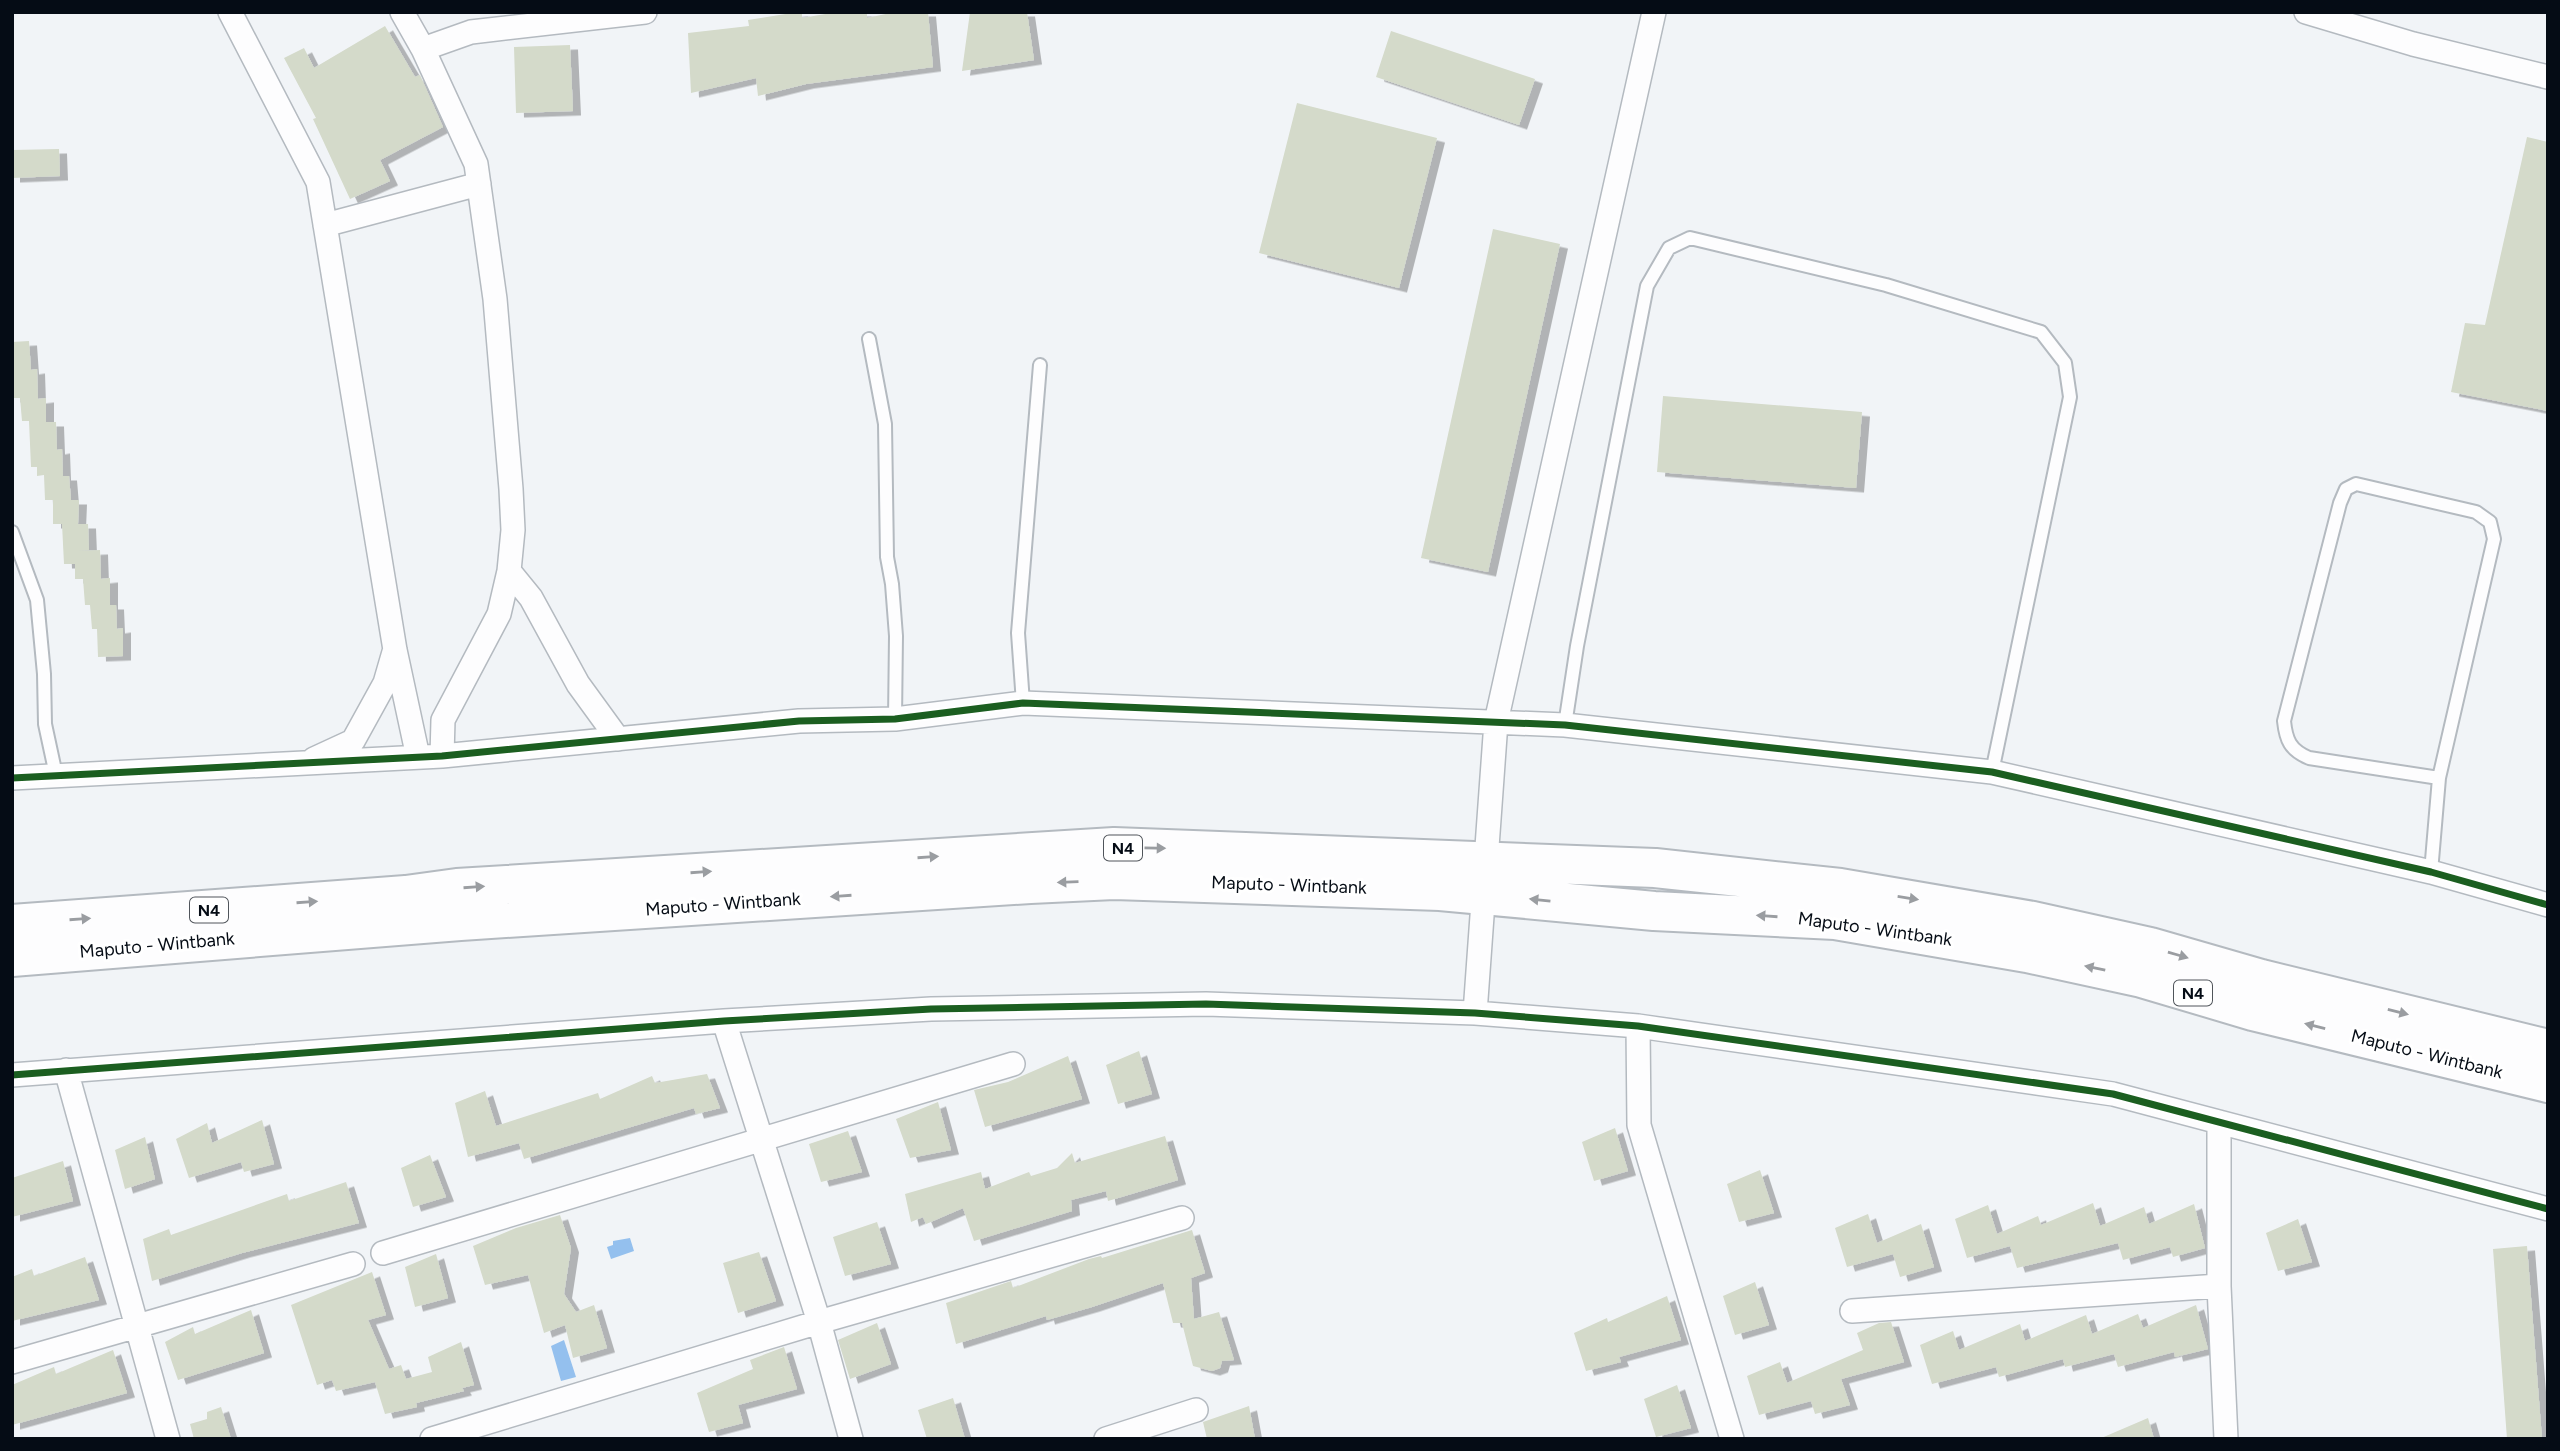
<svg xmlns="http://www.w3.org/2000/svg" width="2560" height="1451" font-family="Figtree,sans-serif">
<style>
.water{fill:#94c0ee}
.building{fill:#d4daca;filter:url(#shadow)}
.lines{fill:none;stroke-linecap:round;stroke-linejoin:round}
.lane-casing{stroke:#b4bac0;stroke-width:16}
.street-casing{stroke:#b4bac0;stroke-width:26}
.highway-casing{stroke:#b4bac0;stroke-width:42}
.lane{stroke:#fdfdfe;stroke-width:12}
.street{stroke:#fdfdfe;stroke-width:23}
.highway{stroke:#fdfdfe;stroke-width:38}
.cycleway-casing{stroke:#fff;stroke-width:11}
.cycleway{stroke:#1b5e20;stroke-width:7}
.oneway{fill:#9a9da1}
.labels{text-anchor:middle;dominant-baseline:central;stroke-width:6;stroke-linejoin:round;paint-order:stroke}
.shield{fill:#fff;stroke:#50555b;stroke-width:2}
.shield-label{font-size:16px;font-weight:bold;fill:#050c15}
.street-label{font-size:18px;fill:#050c15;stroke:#fff}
</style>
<defs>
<filter id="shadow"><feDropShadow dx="8" dy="4.5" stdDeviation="0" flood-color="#0004"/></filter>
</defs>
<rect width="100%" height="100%" fill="#f1f4f7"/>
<!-- water -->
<path class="water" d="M630 1238 634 1251 611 1259 607 1247 613 1245V1241Z
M564 1340 576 1377 561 1381 551 1346Z"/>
<!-- building -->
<path class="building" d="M798 12H802V18L837 12H867V18L895 12H928L933 67 806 84 758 96 756 78 691 93 688 33 749 26 748 20Z
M970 12H1027L1034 60 962 71Z
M385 26 415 77 420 75 443 127 380 160 390 181 350 199 313 119 316 118 284 58 304 48 314 68Z
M1391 31 1535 79 1519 125 1376 77Z
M570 45 573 111 516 113 514 47Z
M1297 103 1437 138 1399 288 1259 253Z
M2527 137 2548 142V411L2451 392 2465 323 2485 325Z
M59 149 60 176 12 178V150Z
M1493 229 1560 244 1488 572 1421 558Z
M29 341 31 370 37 369 38 399 46 398V422H56L57 450 62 449 63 476H69L71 500H79L78 524H88L89 550 78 551 100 550 101 579 110 578V605H116L117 629 123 628V656L98 657 97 629H92L90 605H85L83 579H75V564H64L62 524H53V500H45L44 475 37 476V467H31L29 421H22L20 398H12V342Z
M1663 396 1862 412 1856 488 1657 472Z
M1139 1051 1152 1094 1118 1104 1106 1065Z
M1068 1056 1082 1099 985 1127 974 1090 1008 1082Z
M707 1074 720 1108 696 1114 694 1108 524 1159 519 1143 468 1157 455 1103 485 1091 496 1126 598 1093 600 1099 652 1076 655 1083Z
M938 1102 951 1150 910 1158 896 1119Z
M262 1120 274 1164 244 1172 241 1162 189 1178 176 1139 207 1123 212 1143Z
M1615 1128 1628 1171 1594 1181 1582 1142Z
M848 1131 862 1172 821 1182 809 1144Z
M1165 1136 1178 1180 1108 1201 1106 1191 1071 1200 1072 1211 974 1241 963 1208 926 1224 923 1217 911 1222 905 1194 981 1172 985 1189 1029 1172 1031 1176 1057 1168 1072 1153 1075 1163Z
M145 1137 155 1179 125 1189 115 1150Z
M430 1155 446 1197 413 1207 401 1168Z
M63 1161 73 1201 12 1217V1178Z
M1760 1170 1774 1213 1739 1222 1727 1184Z
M346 1182 359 1223 242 1253 152 1281 143 1239 169 1229 171 1235 287 1194 289 1201Z
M2093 1203 2100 1226 2144 1207 2149 1224 2194 1204 2205 1248 2173 1257 2170 1247 2123 1260 2118 1243 2017 1268 2010 1246 1967 1258 1955 1219 1988 1205 1997 1234 2038 1216 2041 1225Z
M1868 1214 1877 1243 1921 1224 1934 1267 1900 1277 1893 1254 1847 1267 1835 1228Z
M560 1215 571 1248 564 1294 576 1312 594 1305 607 1348 573 1358 565 1325 544 1333 528 1275 485 1285 473 1246 516 1228Z
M2298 1219 2312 1262 2278 1271 2266 1233Z
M877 1222 891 1264 845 1276 833 1237Z
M1192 1230 1205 1273 1191 1278 1194 1319 1219 1312 1234 1360 1222 1361 1220 1368 1212 1371 1193 1366 1182 1323H1173L1163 1283 1092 1307 1047 1320 1046 1316 956 1344 946 1303 1011 1281 1013 1288 1089 1259 1101 1256 1102 1258Z
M2527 1246 2542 1439H2507L2493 1249Z
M759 1252 776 1301 738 1313 723 1263Z
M436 1254 448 1298 415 1307 405 1267Z
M85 1257 99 1300 12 1321V1277L32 1269 34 1276Z
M372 1272 386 1315 368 1320 389 1369 401 1365 406 1379 432 1372 428 1357 461 1342 474 1385 462 1388 464 1391 416 1403 417 1407 385 1414 375 1382 336 1391 332 1380 317 1385 291 1305Z
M1755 1282 1769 1325 1735 1335 1723 1296Z
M1667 1296 1681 1340 1619 1357 1621 1362 1586 1371 1574 1333 1607 1318 1608 1322Z
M2196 1305 2208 1349 2175 1357 2174 1352 2118 1367 2114 1354 2065 1367 2063 1359 1999 1377 1996 1367 1932 1384 1920 1345 1953 1331 1959 1350 2020 1324 2025 1341 2086 1315 2092 1334 2138 1314 2143 1328Z
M251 1310 264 1353 178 1380 165 1342 193 1327 195 1334Z
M1891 1322 1904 1362 1841 1379 1850 1405 1815 1414 1811 1401 1759 1415 1747 1376 1780 1362 1787 1383 1863 1350 1857 1333 1879 1323Z
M877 1323 891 1364 850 1379 838 1340Z
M784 1347 797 1389 738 1405 743 1423 709 1432 697 1393 753 1369 750 1360Z
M113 1350 127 1393 12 1425V1385L54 1367 56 1374Z
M1677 1385 1691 1428 1656 1437 1644 1399Z
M953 1398 965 1439H927L918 1410Z
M1249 1406 1255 1439H1207L1203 1422Z
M221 1407 231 1439H194L190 1424 207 1419V1412Z
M2148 1418 2154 1439H2099Z"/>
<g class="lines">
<!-- lane casing -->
<g class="lane-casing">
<path id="lane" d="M869 339 885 424 887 557 892 584 896 636 895 719
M12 532 37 600 44 674 45 724 56 775
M1023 703 1018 633 1040 365
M1565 725 1577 646 1647 286 1669 248 1690 238 1886 285 2041 332 2065 363 2070 397 1992 772
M2431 872 2439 778 2494 539 2490 522 2476 512 2356 484 2346 489 2340 503 2284 721C2286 740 2290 750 2309 758L2439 778"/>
</g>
<!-- street casing -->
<g class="street-casing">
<path id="street" d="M230 12 318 182 395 650 418 757
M402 12 423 49 476 164 495 299 511 489 513 530 509 571 499 614 443 720 442 756
M2306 12 2413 44 2548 77
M423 49 471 32 645 12
M325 225 479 184
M509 571 531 598 578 684 618 739
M314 759 353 741 385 683 394 652
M12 778 442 756 799 721 895 719 1023 703 1565 725 1992 772 2431 872 2548 905
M1475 1013 1496 722 1654 12
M724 1021 819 1322 851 1439
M1638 1026 1639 1125 1732 1439
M66 1070 168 1439
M12 1075 724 1021 931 1009 1206 1004 1475 1013 1638 1026 2113 1094 2548 1209
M2219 1122V1286L2226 1439
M383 1253 1013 1064
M1852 1311 2219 1286
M12 1362 353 1264
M432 1439 819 1322 1182 1218
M1106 1439 1196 1410"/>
</g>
<!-- highway casing -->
<g class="highway-casing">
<path id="highway" d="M12 924 406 895 457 888 1114 847 1655 868 1840 888 2033 921 2150 947 2261 979 2548 1049
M12 957 460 921 1030 884 1114 880 1440 891 1654 911 1835 920 2027 953 2142 978 2253 1011 2548 1083"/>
</g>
<!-- lane -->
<use href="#lane" class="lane"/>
<!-- street -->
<use href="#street" class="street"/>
<!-- highway -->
<use href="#highway" class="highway"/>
<!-- cycleway casing -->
<g class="cycleway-casing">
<path id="cycleway" d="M12 778 442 756 799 721 895 719 1023 703 1565 725 1992 772 2431 872 2548 905
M12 1075 724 1021 931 1009 1206 1004 1475 1013 1638 1026 2113 1094 2548 1209"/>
</g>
<!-- cycleway -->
<use href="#cycleway" class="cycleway"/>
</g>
<!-- one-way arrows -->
<defs><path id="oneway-solid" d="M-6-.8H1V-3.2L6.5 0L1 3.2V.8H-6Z" transform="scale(1.75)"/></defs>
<g class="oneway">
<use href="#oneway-solid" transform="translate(1155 848) rotate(1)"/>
<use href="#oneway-solid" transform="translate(928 857) rotate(-4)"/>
<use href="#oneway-solid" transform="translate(701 872) rotate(-4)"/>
<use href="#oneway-solid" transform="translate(1068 882) rotate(178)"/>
<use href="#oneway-solid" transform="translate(474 887) rotate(-4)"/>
<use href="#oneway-solid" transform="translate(841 896) rotate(176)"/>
<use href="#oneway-solid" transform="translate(1908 898) rotate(9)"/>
<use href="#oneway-solid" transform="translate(1540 900) rotate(-174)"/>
<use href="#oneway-solid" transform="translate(307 902) rotate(-4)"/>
<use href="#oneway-solid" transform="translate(1767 916) rotate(-176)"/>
<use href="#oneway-solid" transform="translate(80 919) rotate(-4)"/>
<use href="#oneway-solid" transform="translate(2178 955) rotate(16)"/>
<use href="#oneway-solid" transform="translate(2095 968) rotate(-168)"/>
<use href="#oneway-solid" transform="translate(2398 1012) rotate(14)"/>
<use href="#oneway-solid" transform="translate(2315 1026) rotate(-166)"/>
</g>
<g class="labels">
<!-- shield labels -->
<g class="shield">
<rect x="1104" y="835.5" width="38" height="25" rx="5"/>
<rect x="190" y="897.5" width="38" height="25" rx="5"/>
<rect x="2174" y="980.5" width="38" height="25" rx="5"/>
</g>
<g class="shield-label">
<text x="1123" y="848">N4</text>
<text x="209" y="910">N4</text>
<text x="2193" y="993">N4</text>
</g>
<!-- street labels -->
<g class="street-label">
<text transform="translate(1289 885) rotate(2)">Maputo - Wintbank</text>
<text transform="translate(723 904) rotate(-4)">Maputo - Wintbank</text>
<text transform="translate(1875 929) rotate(8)">Maputo - Wintbank</text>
<text transform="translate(157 945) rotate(-5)">Maputo - Wintbank</text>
<text transform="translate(2427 1054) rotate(14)">Maputo - Wintbank</text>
</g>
</g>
<!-- border -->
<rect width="2560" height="1451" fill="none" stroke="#050c15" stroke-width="28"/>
</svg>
